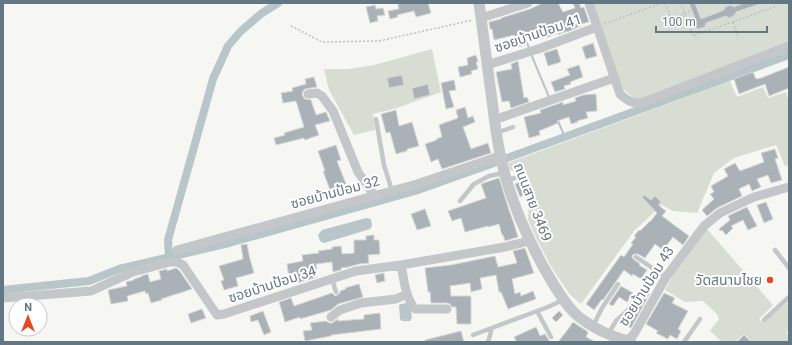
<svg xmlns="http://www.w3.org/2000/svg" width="792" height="345" font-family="Roboto,'Noto Sans Thai',sans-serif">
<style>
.green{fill:#d7ddd3}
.water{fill:#b8c6c9}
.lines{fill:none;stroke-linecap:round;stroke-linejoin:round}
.stream{stroke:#b8c6c9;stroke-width:2}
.canal{stroke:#b8c6c9;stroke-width:8}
.building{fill:#aab2b8;stroke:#d7d7d5}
.path{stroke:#bdbfc1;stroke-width:1.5;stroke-dasharray:2 2;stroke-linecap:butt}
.service{stroke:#c3c7ca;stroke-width:4.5}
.minor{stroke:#c3c7ca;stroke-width:9}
.tertiary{stroke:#c3c7ca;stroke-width:11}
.poi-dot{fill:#e84820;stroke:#fff;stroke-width:1.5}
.labels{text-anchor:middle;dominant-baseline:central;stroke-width:4;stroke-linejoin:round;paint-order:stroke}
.street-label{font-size:14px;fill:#647784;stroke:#fff}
.poi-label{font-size:14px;fill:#647784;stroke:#fff;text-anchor:end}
</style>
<rect width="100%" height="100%" fill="#f6f6f2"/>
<!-- green -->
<path class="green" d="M592 3H789V42L636 100 620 86Z
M432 49 441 92 397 108 373 114 375 130 354 135 329 90 324 69H349L374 65Z
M730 81 737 97 763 87 768 98 786 92 789 102V165L785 166 776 145 734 158 714 173 697 213 673 211 662 205 634 231 581 304 570 295 552 268 536 238 528 219 530 186 526 175 510 170 508 163Z
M707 229 773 305 759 319 763 323 789 301V330L786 333 789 336V342H750L751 341 744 334 735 342H722L710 331 719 319 717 314 703 301 685 302 665 290 676 269Z"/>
<!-- water -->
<path class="water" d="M366 218 371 219 372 226 370 229 324 243 320 241 318 235 322 230Z
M408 303 410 305 412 318 410 321H402L400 319 399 306 400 304Z"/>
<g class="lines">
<!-- stream -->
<path class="stream" d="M525 37 529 48
M531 54 549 97
M557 119 565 137"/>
<!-- canal -->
<path class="canal" d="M507 158 789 55
M169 257 168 240 213 79 228 46 241 31 262 13 278 3
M3 290 89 281 119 269 229 243 415 191 494 163"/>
</g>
<!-- building -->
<path class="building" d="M403 3H428L431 13 416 17 414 11 397 15 398 17 390 19 388 11 399 9 398 4Z
M543 3H558L563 12 575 8 573 3H579L581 8 584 7 589 22 581 24V26L567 32V31L558 35V33L546 38V37L538 40 536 34 523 39 525 45 518 47 514 35 494 40 492 29H490L489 22 501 19V18L530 9Z
M689 3H695L701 19 724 10 725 7 731 5 734 7 744 3 760 4 736 12 735 15 729 18 726 16 706 23 705 27 698 29 695 28 693 21 695 18Z
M375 5 376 9 383 8 385 15 377 16 378 21 370 23 366 7Z
M593 43 597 56 586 59 582 47Z
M557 49 561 62 548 66 544 53Z
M476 55 478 62H476L478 69 471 71 472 74 460 77 458 67 468 65 467 58Z
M518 61 524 98 527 97 529 102 511 108 509 101 502 102 496 72 512 69 511 64Z
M579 65 583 77 570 82 571 84 564 86 565 89 555 92 551 82 570 75 567 69Z
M789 67V88L769 96 765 84 739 94 734 79 753 72 756 79 761 78Z
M402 75 404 85 389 88 387 78Z
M314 77 317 87 305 89 303 91 302 95 305 99 311 100 316 115 326 112 330 121 315 125 319 135 305 140 304 138 276 145 274 138 285 135 284 133 304 127 296 101 283 103 281 93 293 91 292 88 306 84 305 79Z
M454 80 456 90 449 91 454 107 446 109 441 83Z
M428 84 430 95 414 99 412 88Z
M596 94 597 111 586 112 588 118 577 121 578 122 571 124 569 117 557 121 558 123 539 131 540 135 529 138 524 117 541 113 540 110 563 102V105L576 101 575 98 583 95Z
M465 107 468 118 473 116 475 122 463 127 471 149 488 143 491 153 442 169 438 159 431 162 425 144 437 140 436 139 442 137 439 125 458 118 456 110Z
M396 110 399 126 412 122 419 146 407 149V151L396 154 390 132 386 133 381 114Z
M336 145 341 160 337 161 346 184 330 190 323 171H325L318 151Z
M775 149 778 158 775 159 782 180 771 183 768 175 757 179 761 187 752 191 749 184 739 189 742 196 717 208 707 216 702 210 714 199 710 194 714 192 711 186 728 176 724 169 735 163 740 171 764 162 761 153Z
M499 178 509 210 513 221 518 237 505 241 503 235H502L499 224 488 227V226L465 232 461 218 452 221 448 211 486 198 481 184Z
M525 180 530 192 520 197 515 184Z
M644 195 651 200 655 196 661 202 658 205 666 211 662 216 689 236 683 245 673 237 663 250 655 244 645 258 638 254H634L632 256 633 259 640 264 639 265 647 270 641 279 633 274 632 276 624 270 603 300 602 299 594 310 586 304 621 255 624 257 633 244 631 243 636 237 634 236 639 230 640 231 650 221V222L657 213 642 197Z
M766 202 773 219 764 223 757 205Z
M747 207 757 226 748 230 743 220 731 226 733 228 726 235 722 230 720 231 719 229 730 220 728 216Z
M425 209 431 226 417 230 411 214Z
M374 235V240H379L380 254 368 255 369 263 359 264 348 267 341 268V270L333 272 332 262 316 264 317 277 297 283 296 277 289 278 287 264 303 261 302 255 319 253 318 251 332 249V247L341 246 342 254 354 253V240H366V236Z
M247 244 250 259 254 273 236 278 238 286 224 290 221 281 224 280 219 266 243 259 241 245Z
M525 248 534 273 512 279 515 294 520 292 521 296 533 291 536 299 508 309 501 292H499L496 275 480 278 482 289 471 292 470 283 450 286 451 296H471V324H457L456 307H452L450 304 447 303H431L430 292H428L425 268 451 265 495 256 498 267 517 263 513 251Z
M176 268 179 270 192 289 161 299 162 300 151 303 148 293 146 294 145 291 127 296 128 301 111 304 108 290 127 286 126 282 134 280V279L141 277V276L148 274 150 282 161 279 159 271 167 269V271Z
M384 273 385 281 377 283 375 275Z
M359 284 363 297 338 304 331 310 300 319V317L285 322 279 302 291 298 294 306 332 293 335 296 337 295 340 293V291L346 289 345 288Z
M621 286 633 293 627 302 619 297 613 306 609 304Z
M646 291 650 293 631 328 626 325Z
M664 293 675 298 672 303 688 311 678 329 681 331 677 339 670 335 668 339 656 333 658 331 646 324Z
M202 309 206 318 191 323 188 314Z
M263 311 271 332 264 335 258 320 251 322 250 316Z
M559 311 563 315 556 322 552 318Z
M380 313 381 329 331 335V336L305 341 303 331 312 330 310 323 326 321 329 323H332L338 319V321L364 319V315Z
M573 322 588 332 586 337 596 342H558L569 328Z
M536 327 540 336 545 334 550 342H517L514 337Z
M461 331 464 342H425V340Z
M744 335 751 342H737Z"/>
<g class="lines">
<!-- path -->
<path class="path" d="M665 3 671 19 692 10
M681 3 693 36 774 7 773 3
M733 22 738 36
M604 24 662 3
M291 26 322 42 379 41 473 20"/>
<!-- service -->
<path class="service" d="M376 119 384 165 392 191
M496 133 513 127
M506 181 520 176
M460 201 474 184 489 176 504 173
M775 250 789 268
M636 257 666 277
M332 279 336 292
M537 311 551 337
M764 320 789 297
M593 326 602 308 618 284
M608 334 616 321 627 311 633 302
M473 335 548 307 563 300
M488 342 492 328
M684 342 700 319"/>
<!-- minor -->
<path class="minor" d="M589 3 620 94C627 100 632 104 641 103L789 46
M481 18 528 3
M487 65 541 48 597 27
M308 94 317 93 322 96 333 111 358 172 374 195
M494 120 614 78
M177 250 417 184 500 156
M401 265C404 279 405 297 415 309H447
M3 298 91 291 133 272 170 262H177L183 265 217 315 224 314 356 271 401 265 505 247 529 241
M331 317 340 310 361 303 396 299 407 294
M626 342 634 334 666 277 704 226 720 213 754 197 789 187"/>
<!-- tertiary -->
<path class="tertiary" d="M479 3C483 33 487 63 491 93 495 123 498 153 507 182 516 212 529 241 544 268 552 282 566 307 579 317 594 329 613 337 631 342"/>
</g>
<!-- markers -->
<circle class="poi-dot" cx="770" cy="280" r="4"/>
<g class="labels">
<!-- street labels -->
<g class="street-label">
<text transform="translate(538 33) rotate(-19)">ซอยบ้านป้อม 41</text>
<text transform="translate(335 192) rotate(-15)">ซอยบ้านป้อม 32</text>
<text transform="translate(533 202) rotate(69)">ถนนสาย 3469</text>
<text transform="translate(272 284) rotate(-18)">ซอยบ้านป้อม 34</text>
<text transform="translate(646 286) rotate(-58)">ซอยบ้านป้อม 43</text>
</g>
<!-- poi labels -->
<g class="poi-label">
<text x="762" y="280">วัดสนามไชย</text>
</g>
</g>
<!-- border -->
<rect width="792" height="345" fill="none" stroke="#647784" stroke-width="8"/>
<!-- north arrow -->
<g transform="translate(28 317)"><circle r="19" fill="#ffffff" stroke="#c1c9ce"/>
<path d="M0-3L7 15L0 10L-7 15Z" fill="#e84820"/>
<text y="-6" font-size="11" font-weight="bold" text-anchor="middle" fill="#647784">N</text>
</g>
<!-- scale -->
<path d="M656 26v6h111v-6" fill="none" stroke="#647784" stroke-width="2"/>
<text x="662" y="26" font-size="12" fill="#647784" stroke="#ffffff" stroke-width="3" paint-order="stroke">100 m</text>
</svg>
